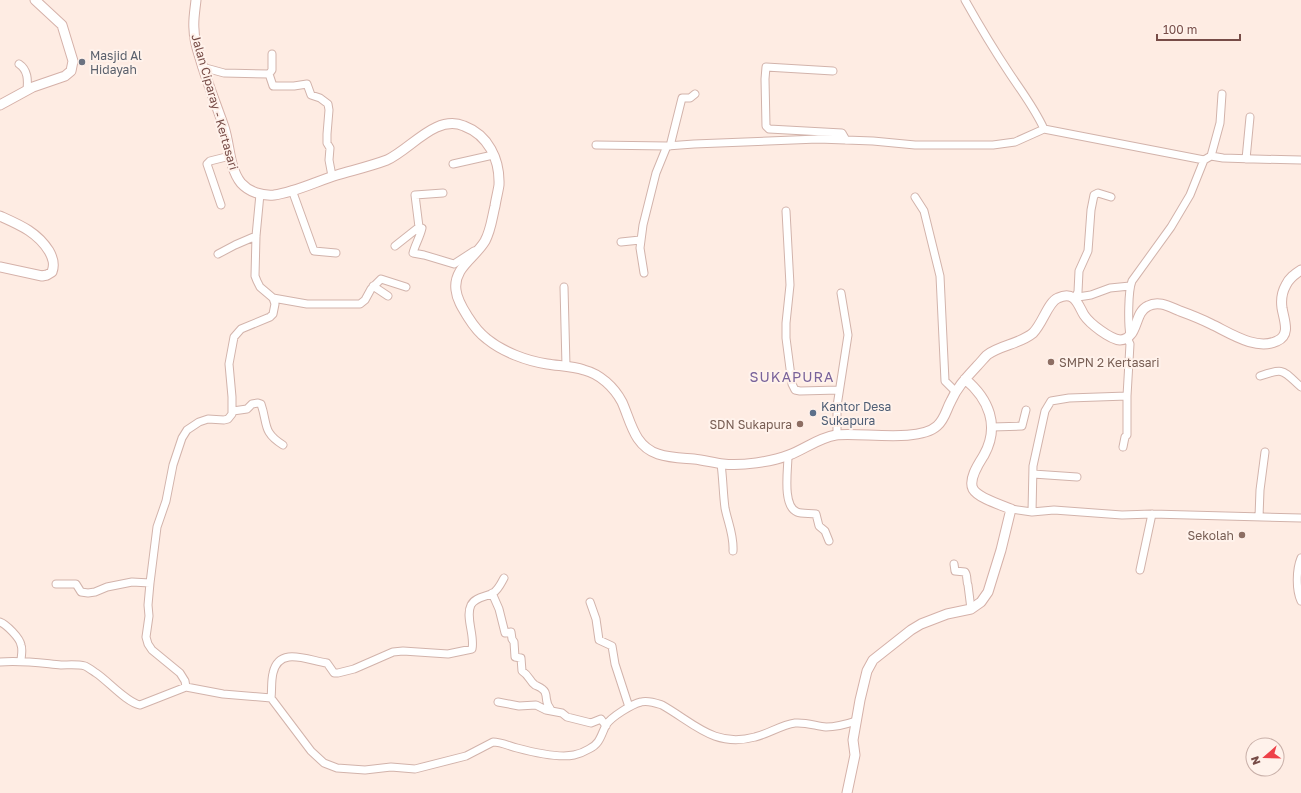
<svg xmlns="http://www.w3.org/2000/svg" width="1301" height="793" font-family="'Golos Text',sans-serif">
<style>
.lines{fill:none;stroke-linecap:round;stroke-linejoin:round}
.street-casing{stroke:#d2b3ab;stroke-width:9}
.secondary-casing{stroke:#d5b1a9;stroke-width:11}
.street{stroke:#fff;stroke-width:7}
.secondary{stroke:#fff;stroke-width:9}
.worship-dot{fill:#6b7280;stroke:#fff2eb;stroke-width:1.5}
.education-dot{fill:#8d6e63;stroke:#fff2eb;stroke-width:1.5}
.service-dot{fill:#5c6f8a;stroke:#fff2eb;stroke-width:1.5}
.labels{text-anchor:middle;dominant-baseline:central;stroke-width:4;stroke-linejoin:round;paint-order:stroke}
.worship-label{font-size:12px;fill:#5b616d;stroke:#fff2eb;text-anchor:start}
.street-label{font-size:12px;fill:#774c47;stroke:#fff2eb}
.education-label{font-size:12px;fill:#785e54;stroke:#fff2eb;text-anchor:end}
.service-label{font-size:12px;fill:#4e5e75;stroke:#fff2eb;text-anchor:start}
.quarter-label{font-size:14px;letter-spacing:1px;fill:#79639b;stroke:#fff2eb}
</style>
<rect width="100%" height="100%" fill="#feece3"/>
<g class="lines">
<!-- street casing -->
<g class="street-casing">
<path id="street" d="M965 0C979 25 994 50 1010 74 1022 92 1035 109 1044 129
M19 64C28 70 28 80 27 90
M202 67 224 73 269 74 272 70V54
M833 71 766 67 765 79 766 126 769 129 842 133 846 140
M269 74 273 86H294L307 84 311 95 320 98 328 104 329 110 327 134V143L330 148 329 160 332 176
M596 145 667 146
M670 146 682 98H690L695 94
M1211 156 1220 123 1222 94
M1246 159 1250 117
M1204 160 1211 156 1223 158 1254 159 1301 160
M453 164 493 155
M292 190 314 251 336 253
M915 197 924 211 940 276 945 381 956 392
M221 205 207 164 210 161 230 156
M786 211 790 285 786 323V338L792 384 795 390 800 391 839 390
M419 227 415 195 443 193
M621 242 640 240
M395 246 419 227 422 228C420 237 415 245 413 253L424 255 454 264 474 251
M218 254 235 245 256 236
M644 273 640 248 643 225 656 173 667 146 694 144 818 139 873 141 915 145H993L1015 142 1044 129 1204 160 1190 195 1171 227 1132 281C1128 291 1128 324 1130 335
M373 286 388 296
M564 287 566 366
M273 298 307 304H360L365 300 371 289 381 279 406 287
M1074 299 1078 292 1079 271 1088 251 1091 210 1094 195 1098 193 1111 197
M1075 299 1078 297 1091 295 1110 288 1130 286
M1260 376C1285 367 1283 371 1301 387
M233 411 247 409 252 404 258 403 261 404C268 424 262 432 283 445
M992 427 1022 426 1026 410
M837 435V406L848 335 841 293
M1123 447 1125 437 1127 435V396L1130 344 1127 338
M788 456C788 469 782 506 797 512 802 514 810 513 816 514L819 526 825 531 829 541
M721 464C723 478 723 493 725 508 728 523 734 535 733 551
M1033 474 1077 477
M1011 509 1032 512 1054 510 1122 515 1152 514 1301 518
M1032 512 1033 466 1045 411 1051 401 1069 398 1127 396
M1259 517 1260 490 1265 452
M1301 558C1296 570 1296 590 1301 601
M954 564 955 571 965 572C968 576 966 581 968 585L971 609
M1140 570 1152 514
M56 584H76L81 592 88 593 95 592 107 587 132 582 150 583
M492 593 499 609 505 633 511 632 512 639 514 642 515 657 521 658 522 671C530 676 529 681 535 685 539 687 543 688 545 692 548 699 544 701 551 710
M590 602 596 619 599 640 612 646 615 664 629 707
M0 622C6 624 20 638 21 645 23 650 21 656 21 661
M0 662C21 660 40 663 61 665 69 665 77 664 85 666 89 668 93 671 96 673 107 680 127 703 140 705L186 687 223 694 271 698 311 751 324 763 337 768 365 770 391 767 415 769 466 756 493 742C501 742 509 746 517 748 532 752 559 758 574 755 579 754 584 752 589 749 600 744 601 735 606 725 611 717 632 704 641 702 648 700 656 703 662 705 694 723 714 748 755 737 768 734 781 725 795 723 806 722 816 726 826 727 836 727 847 724 856 721
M186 687 185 681 180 673 152 650 148 644 146 637 149 616 148 605 150 583 157 527 166 501 173 465 182 438 187 430 199 422 208 419 224 420 228 419 232 414V397L229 364 234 337 241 329 270 317 273 314 275 304 273 298 260 287 257 281 255 276 256 236 260 194
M271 698C272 690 271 681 273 673 279 646 307 660 327 663L334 673H338L354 669 393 652 403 651 448 654 472 649C475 635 465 617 471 605 475 597 486 597 493 593 499 589 501 583 504 578
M498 702 519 706 536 705 546 710 562 713 567 717 591 723 601 719 606 726"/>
</g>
<!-- secondary casing -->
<g class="secondary-casing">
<path id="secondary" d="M196 0C195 10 193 20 194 29 194 39 197 49 200 58 207 82 216 104 224 127 230 145 229 168 241 183 249 192 262 196 274 195 296 192 317 181 337 175 354 170 371 166 387 160 411 149 436 114 464 126 488 135 500 159 499 185 498 192 496 199 495 206 492 218 491 230 485 241 475 258 453 268 456 290 457 300 463 309 468 317 473 325 479 333 487 339 503 352 527 361 547 364 559 366 572 366 584 370 600 374 614 387 622 402 631 422 634 446 658 454 670 458 682 458 694 459 704 460 714 463 723 464 742 466 771 462 789 455 805 449 818 438 836 435 861 432 918 443 937 426 945 419 946 410 951 401 957 387 967 377 977 366 980 363 984 358 987 355 1000 345 1020 344 1033 333 1043 323 1048 302 1058 298 1075 290 1078 305 1084 315 1090 324 1110 339 1120 340 1122 340 1125 339 1127 338 1129 336 1132 334 1133 331 1138 322 1138 311 1148 306 1159 300 1170 307 1180 311 1191 315 1201 319 1211 324 1230 333 1256 351 1277 341 1291 335 1284 320 1282 308 1281 301 1282 292 1286 285 1289 278 1295 274 1301 270
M0 105 33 87 65 76 71 71 73 61 62 25 35 0
M0 216C20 225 37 232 49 251 53 258 55 264 52 272L47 275 42 276 0 267
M847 793 855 755 853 740 860 700 867 671 873 660 911 630 921 624 947 614 971 609 981 602 988 592 1001 550 1011 509C1001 505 978 498 973 489 968 479 979 463 984 455 1000 426 989 399 965 379"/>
</g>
<!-- street -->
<use href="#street" class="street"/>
<!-- secondary -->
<use href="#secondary" class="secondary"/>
</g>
<!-- markers -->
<circle class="worship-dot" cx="82" cy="62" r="4"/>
<g class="education-dot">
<circle cx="1051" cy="362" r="4"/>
<circle cx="800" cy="424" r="4"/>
<circle cx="1242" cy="535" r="4"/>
</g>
<circle class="service-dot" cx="813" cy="413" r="4"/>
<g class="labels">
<!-- worship labels -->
<g class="worship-label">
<text x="90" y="55">Masjid Al<tspan x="90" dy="14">Hidayah</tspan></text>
</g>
<!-- street labels -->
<g class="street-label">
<text transform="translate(215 102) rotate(74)">Jalan Ciparay - Kertasari</text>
</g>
<!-- education labels -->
<g class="education-label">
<text x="1059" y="362" text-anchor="start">SMPN 2 Kertasari</text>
<text x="792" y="424">SDN Sukapura</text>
<text x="1234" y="535">Sekolah</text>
</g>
<!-- service labels -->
<g class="service-label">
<text x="821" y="406">Kantor Desa<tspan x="821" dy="14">Sukapura</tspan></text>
</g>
<!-- quarter labels -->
<g class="quarter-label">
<text x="792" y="376">SUKAPURA</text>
</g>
</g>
<!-- north arrow -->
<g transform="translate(1265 757) rotate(250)"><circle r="19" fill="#fff2eb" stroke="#c9b0a9"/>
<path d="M0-3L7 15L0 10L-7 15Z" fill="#ee4148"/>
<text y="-6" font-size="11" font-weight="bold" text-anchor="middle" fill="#774c47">N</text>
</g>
<!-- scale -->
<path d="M1157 34v6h83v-6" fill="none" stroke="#774c47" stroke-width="2"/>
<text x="1163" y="34" font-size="12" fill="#774c47" stroke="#fff2eb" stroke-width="3" paint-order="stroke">100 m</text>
</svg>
